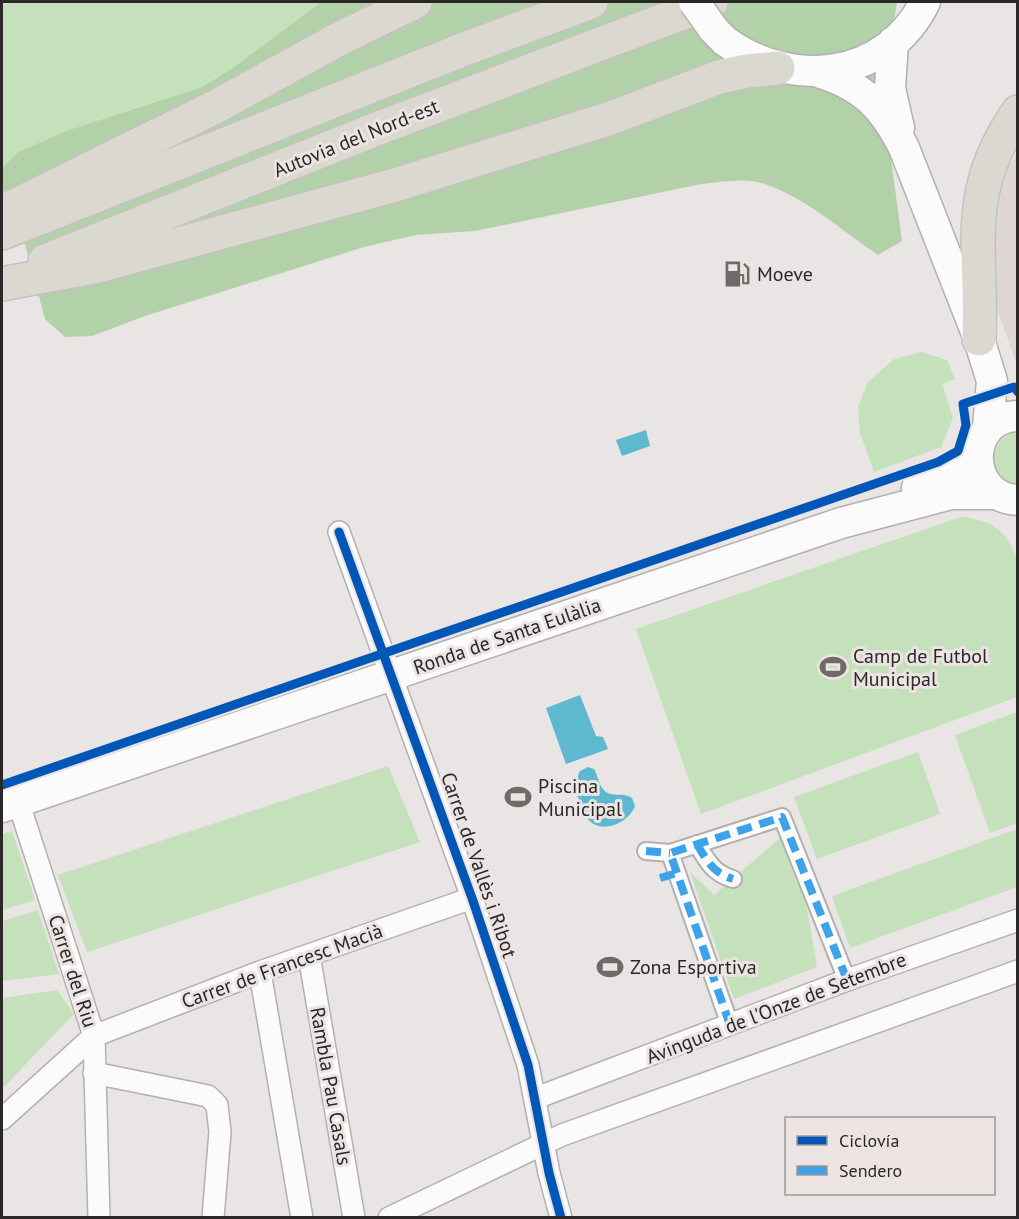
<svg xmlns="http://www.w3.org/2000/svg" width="1019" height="1219" font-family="'PT Sans',sans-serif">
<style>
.built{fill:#dfd6d3}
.green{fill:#c4e1bb}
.forest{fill:#b3d1a9}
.water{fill:#5eb9d0}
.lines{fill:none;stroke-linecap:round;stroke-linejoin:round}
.pedestrian-casing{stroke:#b3b0b0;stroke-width:20}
.minor-casing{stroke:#b3b0b0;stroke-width:24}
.secondary-casing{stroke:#b3b0b0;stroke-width:33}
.motorway-casing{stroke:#c4c2c2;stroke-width:36}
.pedestrian{stroke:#fcfbfb;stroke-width:16}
.minor{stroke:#fcfbfb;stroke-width:21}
.secondary{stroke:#fcfbfb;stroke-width:30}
.motorway{stroke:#dbd8d0;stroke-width:33}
.secondary-bridge-casing{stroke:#b3b0b0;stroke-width:33;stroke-linecap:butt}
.secondary-bridge{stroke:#fcfbfb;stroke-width:30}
.quiet{stroke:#3ea2eb;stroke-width:8;stroke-dasharray:15 8;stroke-linecap:butt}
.cycleway-casing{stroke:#ebe4e2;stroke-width:13}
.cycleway{stroke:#0057b8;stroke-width:9}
.labels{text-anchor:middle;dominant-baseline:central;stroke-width:6;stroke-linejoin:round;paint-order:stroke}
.street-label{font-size:20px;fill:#2a2726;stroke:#ebe4e2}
.poi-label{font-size:20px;fill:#2a2726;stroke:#ebe4e2;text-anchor:start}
</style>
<rect width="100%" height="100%" fill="#e9e5e4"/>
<!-- built -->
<path class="built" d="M1017 153V365L996 306 991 241 1000 180Z"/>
<!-- green -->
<path class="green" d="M2 2H321L234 67 202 87 66 131 18 152 2 168Z
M922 352 947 360 955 379 942 384 953 418 941 447 874 472 860 433 858 407 868 382 894 359Z
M1017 432V487H1016C1011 484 1003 481 999 477 984 460 998 435 1017 432Z
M961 517C990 519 1008 531 1017 560V697L701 814 636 629Z
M1017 712V823L990 833 955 735Z
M918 752 940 814 817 859 794 797Z
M388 766 420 842 87 952 58 875Z
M1017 829V887L850 948 832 896Z
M12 831 35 900 2 910V834Z
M781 837 796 882 802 880 817 967 734 999 690 872 714 895Z
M38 910 59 974 2 981V921Z
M57 990 74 1014 2 1089V998Z"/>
<!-- forest -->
<path class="forest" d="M321 2H897L882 91 902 241 878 255C844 232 804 197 765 184 746 177 721 182 701 184L475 231 416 235 364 247 145 316 92 336 65 337 45 319 26 248 2 186V168L18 152 66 131 202 87 234 67Z"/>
<!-- water -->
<path class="water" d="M646 430 650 446 622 456 616 440Z
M580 695 596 736 603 737 608 749 566 764 546 708Z
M588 767 594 769C598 775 598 783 603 789 611 799 622 791 632 798L635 806C630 820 610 831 596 825 579 818 572 785 580 771Z"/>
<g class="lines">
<!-- pedestrian casing -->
<g class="pedestrian-casing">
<path id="pedestrian" d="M697 844C707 861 713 873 733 879
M646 851 670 853
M730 1025 670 853 782 817 847 980"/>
</g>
<!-- minor casing -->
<g class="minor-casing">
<path id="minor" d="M339 532 472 898 528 1065 549 1173 561 1218
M18 801 94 1036 99 1218
M309 955 354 1218
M260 972 302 1218
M94 1073 208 1096 217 1105 220 1132 213 1218
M536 1098 847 980 1018 920
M2 1119 94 1036 260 972 472 898
M389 1218 562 1135 1018 971"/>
</g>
<!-- secondary casing -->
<g class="secondary-casing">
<path id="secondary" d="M725 41C792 90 886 80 925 2
M893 42 890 88 899 128
M818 72C863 86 883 106 904 148L979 339 992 381 988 427
M1018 416C964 417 965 498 1018 500
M917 488 954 472 978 447
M2 807 841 523 951 494H994"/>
</g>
<!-- motorway casing -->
<g class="motorway-casing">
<path id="motorway" d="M2 212 217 106 339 39 415 2
M2 233 462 50 591 2
M45 261 374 130 711 2
M2 284 98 266 395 185 611 118 719 77 747 71 778 68
M979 339C983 248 961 194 1018 112"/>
</g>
<!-- pedestrian -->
<use href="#pedestrian" class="pedestrian"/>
<!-- minor -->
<use href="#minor" class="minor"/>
<!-- secondary -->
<use href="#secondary" class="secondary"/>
<!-- motorway -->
<use href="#motorway" class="motorway"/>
<!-- secondary-bridge casing -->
<g class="secondary-bridge-casing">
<path id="secondary-bridge" d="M694 2 714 30 725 41"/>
</g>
<!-- secondary-bridge -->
<use href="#secondary-bridge" class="secondary-bridge"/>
<!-- quiet -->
<path class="quiet" d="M697 844C707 861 713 873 733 879
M646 851 670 853
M660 878 677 873
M730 1025 670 853 782 817 847 980"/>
<!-- cycleway casing -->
<g class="cycleway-casing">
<path id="cycleway" d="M339 532 472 898 528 1065 549 1173 561 1218
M2 785 938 462 958 451 966 425 963 404 1014 387 1018 392"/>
</g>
<!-- cycleway -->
<use href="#cycleway" class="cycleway"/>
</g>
<!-- icons -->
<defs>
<g id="fuel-bare" transform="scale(2.07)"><path d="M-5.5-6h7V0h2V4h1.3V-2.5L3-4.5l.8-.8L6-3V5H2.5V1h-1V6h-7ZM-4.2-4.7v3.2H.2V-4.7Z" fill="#6d6a68" stroke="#ebe4e2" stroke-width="2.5" paint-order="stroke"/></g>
<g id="stadium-bare" transform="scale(2.07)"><path d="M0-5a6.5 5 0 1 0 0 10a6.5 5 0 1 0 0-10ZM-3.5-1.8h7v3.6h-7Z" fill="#6d6a68" stroke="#ebe4e2" stroke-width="2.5" paint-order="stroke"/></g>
</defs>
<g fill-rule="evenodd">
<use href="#fuel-bare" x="737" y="274"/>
<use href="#stadium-bare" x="833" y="667"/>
<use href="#stadium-bare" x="518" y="797"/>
<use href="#stadium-bare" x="610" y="967"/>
</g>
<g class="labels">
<!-- street labels -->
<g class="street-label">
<text transform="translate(356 138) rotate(-22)">Autovia del Nord-est</text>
<text transform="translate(507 636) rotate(-19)">Ronda de Santa Eulàlia</text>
<text transform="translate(479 865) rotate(71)">Carrer de Vallès i Ribot</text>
<text transform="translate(282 966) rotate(-20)">Carrer de Francesc Macià</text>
<text transform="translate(73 971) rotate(72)">Carrer del Riu</text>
<text transform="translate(776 1008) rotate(-21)">Avinguda de l'Onze de Setembre</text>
<text transform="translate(331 1086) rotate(80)">Rambla Pau Casals</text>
</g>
<!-- poi labels -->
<g class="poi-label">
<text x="757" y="274">Moeve</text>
<text x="853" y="656">Camp de Futbol<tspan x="853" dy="23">Municipal</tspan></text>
<text x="538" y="786">Piscina<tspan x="538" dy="23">Municipal</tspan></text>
<text x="630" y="967">Zona Esportiva</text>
</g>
</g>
<!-- border -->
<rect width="1019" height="1219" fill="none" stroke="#2a2726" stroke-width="6"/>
<!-- legend -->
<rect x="785" y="1117" width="210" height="78" fill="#ebe4e2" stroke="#9e9897" stroke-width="1.5"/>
<rect x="797" y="1136" width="30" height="9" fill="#0057b8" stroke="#9e9897" stroke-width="1.5"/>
<text x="839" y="1147" font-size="18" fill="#2a2726">Ciclovía</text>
<rect x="797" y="1166" width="30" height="9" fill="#3ea2eb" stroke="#9e9897" stroke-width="1.5"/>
<text x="839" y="1177" font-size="18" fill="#2a2726">Sendero</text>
</svg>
